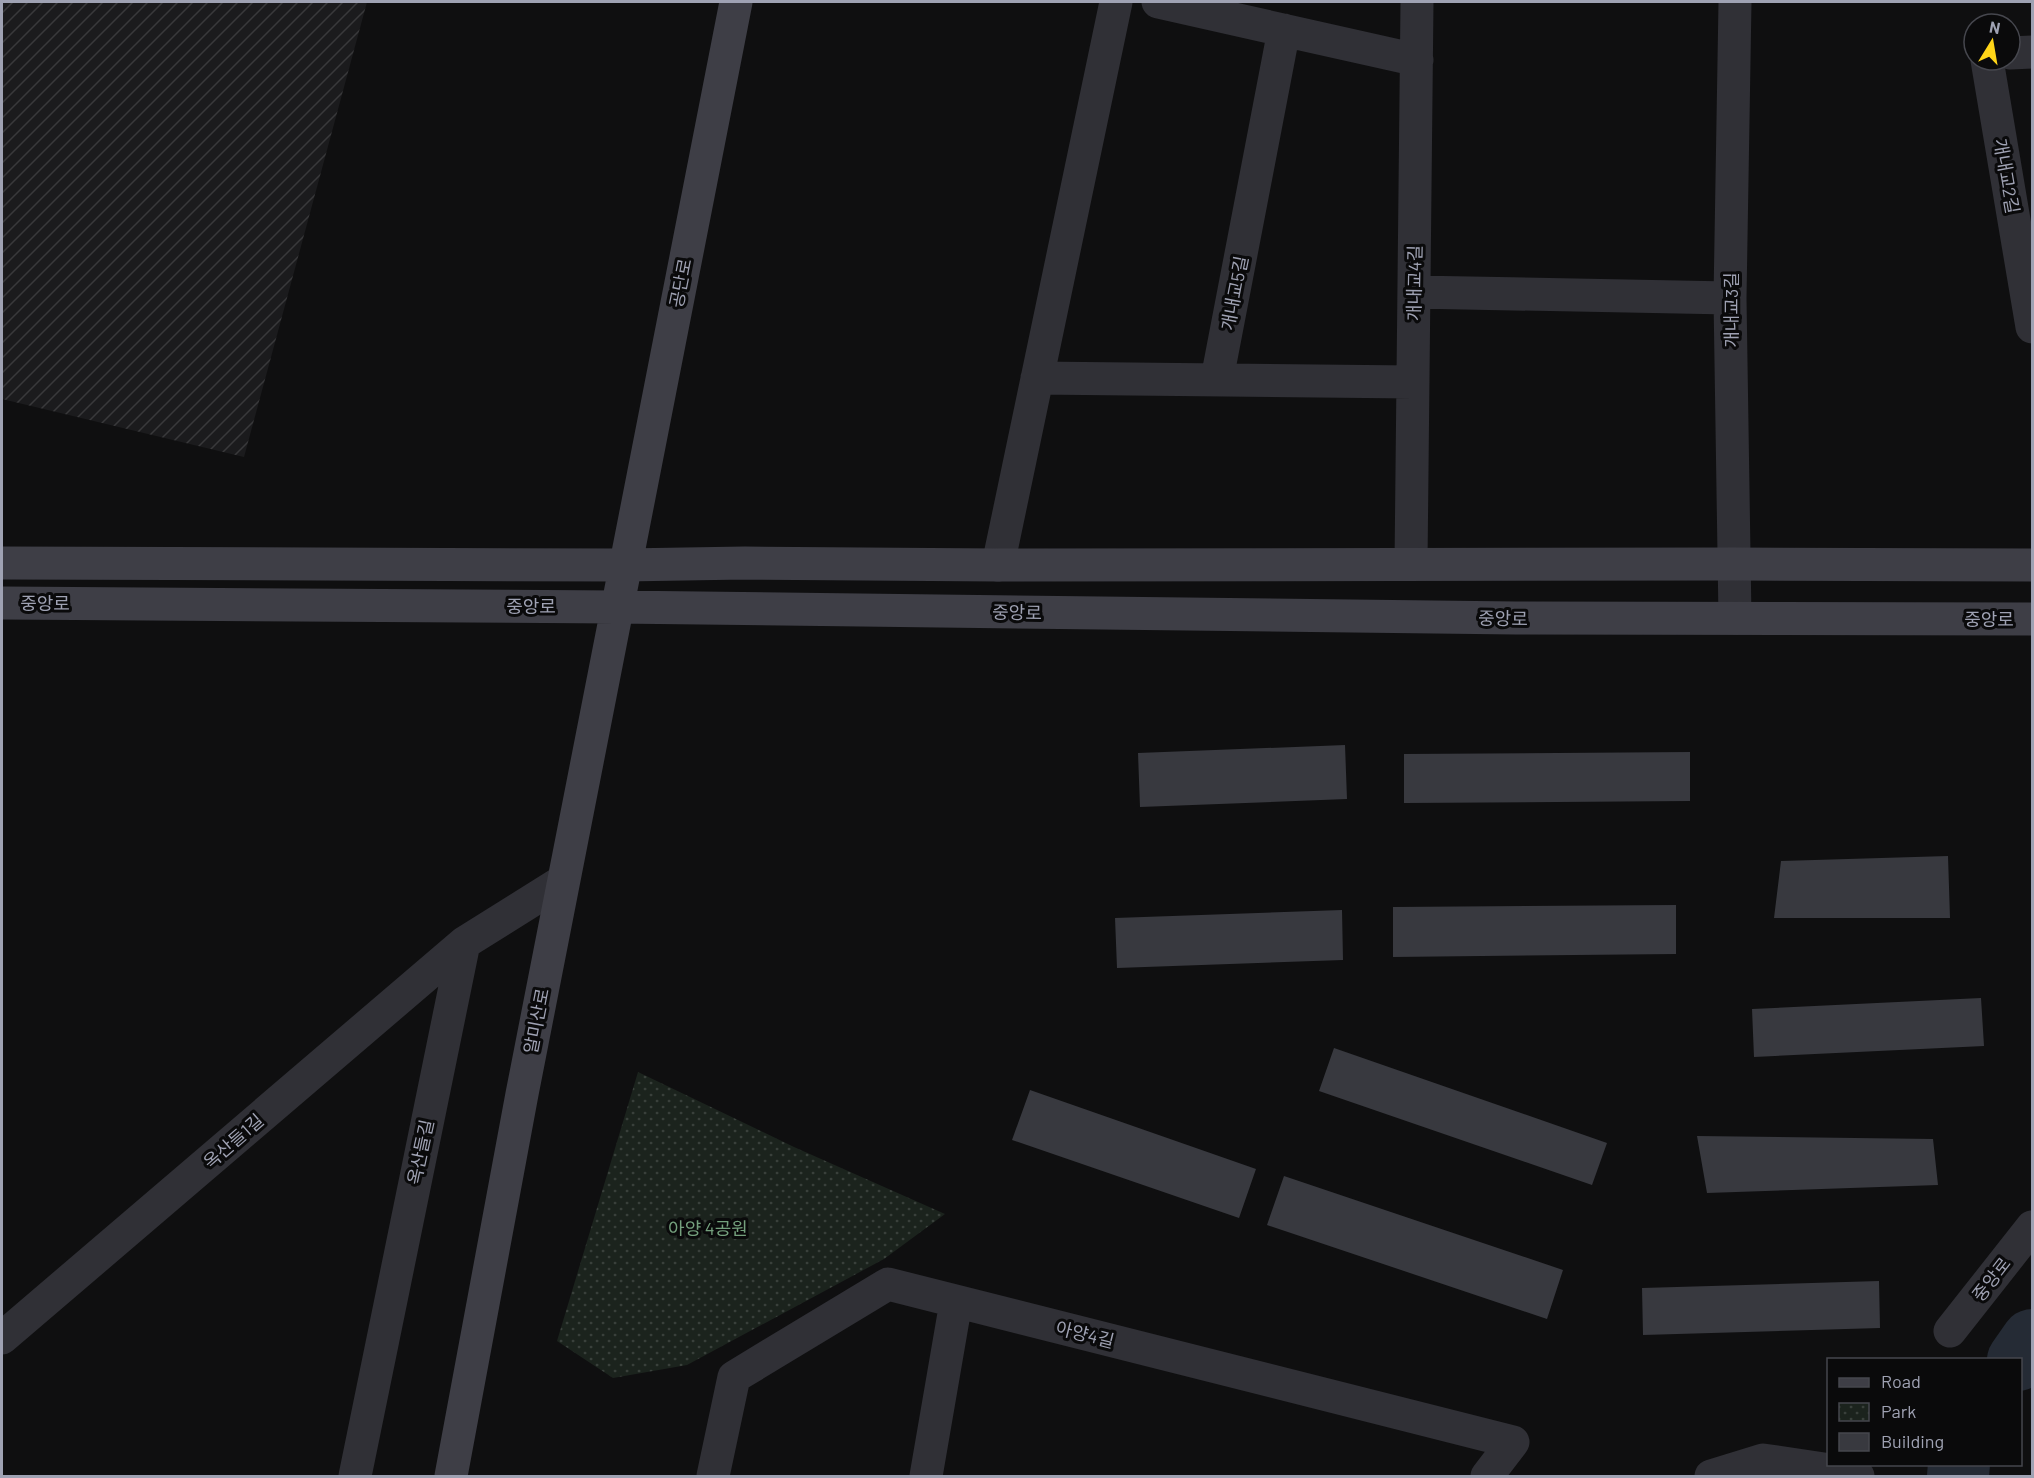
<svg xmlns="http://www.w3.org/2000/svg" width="2034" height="1478" font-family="Barlow,'Noto Sans KR',sans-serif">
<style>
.industrial{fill:url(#industrial-furrows)}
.park{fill:url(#park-dots)}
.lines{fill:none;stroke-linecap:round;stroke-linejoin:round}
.river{stroke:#252b35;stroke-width:62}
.building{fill:#38393f}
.street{stroke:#303036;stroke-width:33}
.secondary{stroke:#3e3e46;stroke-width:33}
.labels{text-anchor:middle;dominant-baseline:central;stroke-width:6;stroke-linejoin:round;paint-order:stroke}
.street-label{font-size:18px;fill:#9fa2b3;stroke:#0a0a0b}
.park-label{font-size:18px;fill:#74a07d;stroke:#0a0a0b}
</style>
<defs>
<pattern id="industrial-furrows" width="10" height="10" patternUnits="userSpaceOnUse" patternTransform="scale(1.5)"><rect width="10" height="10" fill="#1b1b1d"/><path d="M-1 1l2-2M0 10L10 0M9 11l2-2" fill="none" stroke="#39393b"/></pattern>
<pattern id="park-dots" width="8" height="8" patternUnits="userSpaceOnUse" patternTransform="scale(1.5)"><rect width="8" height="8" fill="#1b231d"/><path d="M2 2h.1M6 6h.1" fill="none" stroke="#39403b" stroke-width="1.8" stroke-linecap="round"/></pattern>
</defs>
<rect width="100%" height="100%" fill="#0f0f10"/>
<!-- industrial -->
<path class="industrial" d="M2 2H367L244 457 2 399Z"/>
<!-- park -->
<path class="park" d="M638 1072 794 1147 945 1214 884 1259 687 1365 613 1378 557 1341Z"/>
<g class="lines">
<!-- river -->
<path class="river" d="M2018 1360 2032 1340
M1958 1476 1959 1464"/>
</g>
<!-- building -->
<path class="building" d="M1345 745 1347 799 1140 807 1138 753Z
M1690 752V801L1404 803V754Z
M1948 856 1950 918H1774L1781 861Z
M1676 905V954L1393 957V907Z
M1342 910 1343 960 1117 968 1115 918Z
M1981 998 1984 1046 1754 1057 1752 1009Z
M1334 1048 1607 1143 1592 1185 1319 1091Z
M1030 1090 1256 1169 1239 1218 1012 1140Z
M1697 1136 1933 1139 1938 1185 1707 1193Z
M1284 1176 1563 1270 1547 1319 1267 1225Z
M1879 1281 1880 1328 1643 1335 1642 1288Z"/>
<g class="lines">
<!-- street -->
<path class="street" d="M1158 2 1417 60
M2010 53 2032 52
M1987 60 2032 327
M1414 292 1730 298
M1037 378 1413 382
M1217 379 1284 30
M1411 564 1417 2
M998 565 1116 2
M1735 618 1730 298 1735 2
M1950 1331 2032 1227
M2 1338 464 943 563 881
M355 1476 464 943
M713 1476 734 1377 888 1284 1513 1442 1487 1476
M926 1476 956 1302
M1711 1476 1763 1460 1844 1472 1858 1476"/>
<!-- secondary -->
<path class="secondary" d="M2 563 624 565 745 563 998 565 1735 564 2032 565
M2 603 616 607 1516 618 2032 619
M451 1476 522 1094 736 2"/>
</g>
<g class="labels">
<!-- street labels -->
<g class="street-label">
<text transform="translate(2007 176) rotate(80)">개내교2길</text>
<text transform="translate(680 283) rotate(-79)">공단로</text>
<text transform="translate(1414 283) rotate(-89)">개내교4길</text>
<text transform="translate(1234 293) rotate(-79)">개내교5길</text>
<text transform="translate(1731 310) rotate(-90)">개내교3길</text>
<text x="45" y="603">중앙로</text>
<text x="531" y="606">중앙로</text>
<text transform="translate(1017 612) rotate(1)">중앙로</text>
<text transform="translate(1503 618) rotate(1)">중앙로</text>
<text x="1989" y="619">중앙로</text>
<text transform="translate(536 1021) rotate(-79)">알미산로</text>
<text transform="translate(233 1141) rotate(-41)">옥산들1길</text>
<text transform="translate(420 1152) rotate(-78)">옥산들길</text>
<text transform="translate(1991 1279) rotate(-52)">중앙로</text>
<text transform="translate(1085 1334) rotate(14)">아양4길</text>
</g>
<!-- park labels -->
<g class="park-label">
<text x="708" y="1228">아양 4공원</text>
</g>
</g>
<!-- border -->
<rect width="2034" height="1478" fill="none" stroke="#9fa2b3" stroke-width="6"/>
<!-- legend -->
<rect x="1827" y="1358" width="195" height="108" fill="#0a0a0b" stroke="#46474e" stroke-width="1.5"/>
<rect x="1839" y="1378" width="30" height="9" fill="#3e3e46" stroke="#46474e" stroke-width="1.5"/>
<text x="1881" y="1388" font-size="18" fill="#9fa2b3">Road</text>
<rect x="1839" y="1403" width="30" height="18" fill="url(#park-dots)" stroke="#46474e" stroke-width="1.5"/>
<text x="1881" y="1418" font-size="18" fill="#9fa2b3">Park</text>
<rect x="1839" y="1433" width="30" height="18" fill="#38393f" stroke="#46474e" stroke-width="1.5"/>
<text x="1881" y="1448" font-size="18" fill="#9fa2b3">Building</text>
<!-- north arrow -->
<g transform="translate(1992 42) rotate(11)"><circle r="28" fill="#0a0a0b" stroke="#46474e" stroke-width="1.5"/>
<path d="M0-4.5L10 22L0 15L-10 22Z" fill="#ffd518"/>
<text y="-9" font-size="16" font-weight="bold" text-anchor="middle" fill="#9fa2b3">N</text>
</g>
</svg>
